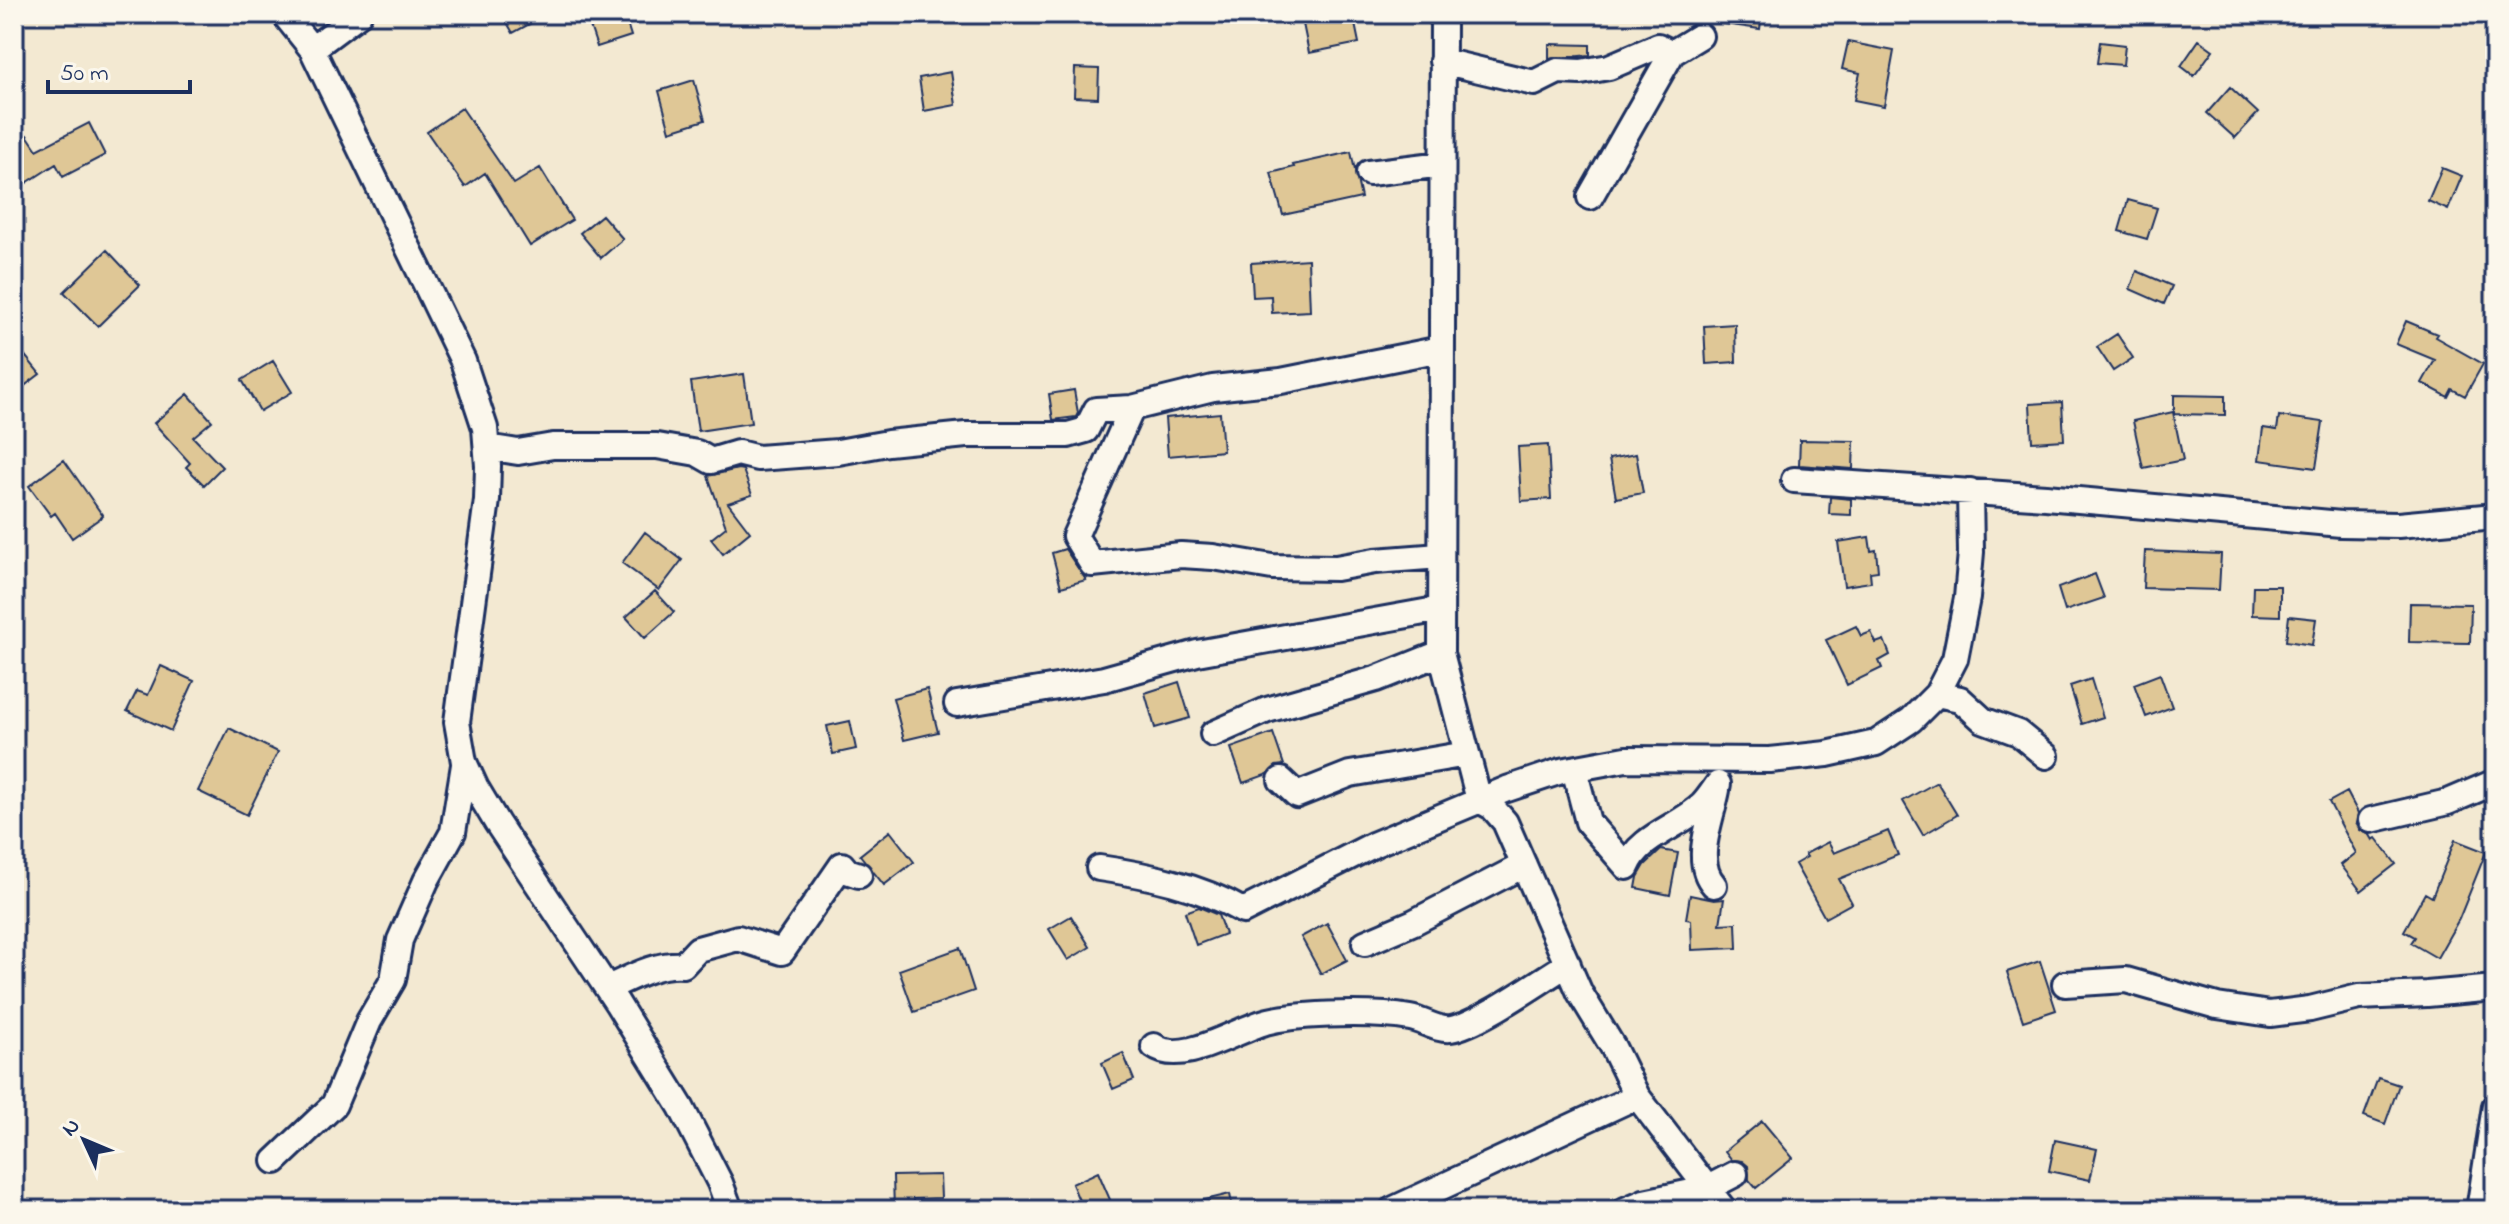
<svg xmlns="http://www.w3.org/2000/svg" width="2509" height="1224" font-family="'Indie Flower',sans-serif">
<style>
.building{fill:#dfc796;stroke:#1b2f5e;stroke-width:2}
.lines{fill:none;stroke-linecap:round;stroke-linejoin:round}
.minor-casing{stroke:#1b2f5e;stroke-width:30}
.minor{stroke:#fbf7ec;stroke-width:24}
</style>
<rect width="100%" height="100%" fill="#f3e9d2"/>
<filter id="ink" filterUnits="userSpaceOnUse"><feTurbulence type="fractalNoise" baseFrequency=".0125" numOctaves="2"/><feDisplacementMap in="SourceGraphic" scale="16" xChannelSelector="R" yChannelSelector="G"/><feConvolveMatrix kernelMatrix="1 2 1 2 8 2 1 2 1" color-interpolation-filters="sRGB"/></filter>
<g filter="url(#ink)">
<!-- building -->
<path class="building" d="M502 14H548L513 33Z
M586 14H624L631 36 597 47Z
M1301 14H1353L1359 43 1309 53Z
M1718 14H1762L1760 29 1717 23Z
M2199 40 2213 50 2194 76 2181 66Z
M1848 42 1894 51 1884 106 1854 100 1860 73 1842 69Z
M2100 42 2125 45 2123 65 2097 63Z
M1549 44 1590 45V55L1549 59Z
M1075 68 1099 69 1098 98 1074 97Z
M951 72 956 105 924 111 919 78Z
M694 80 705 120 670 131 659 91Z
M2230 87 2258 113 2235 138 2207 113Z
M462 108 514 184 540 168 572 220 530 246 485 173 465 187 427 132Z
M89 123 105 155 63 177 56 164 14 191V143L27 135 37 150Z
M1351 152 1361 198 1283 215 1271 173 1294 167 1293 165Z
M2442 168 2462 176 2448 210 2428 201Z
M2128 200 2157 208 2147 239 2119 231Z
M602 215 623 239 601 258 580 233Z
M107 250 140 285 98 326 64 292Z
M1308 259 1310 311 1272 313 1271 296 1253 297 1251 263Z
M2137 271 2172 286 2164 304 2130 289Z
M2406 321 2437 334 2435 337 2483 364 2465 396 2452 389 2448 397 2422 383 2435 360 2396 344Z
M1735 324 1736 362 1706 364 1704 326Z
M2117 334 2133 358 2113 371 2097 347Z
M14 342 40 374 14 394Z
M273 361 292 392 260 411 242 380Z
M744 374 751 423 698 431 691 382Z
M1074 390 1078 413 1076 417 1053 420 1049 394Z
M188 394 212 421 193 437 222 467 204 485 186 467 190 463 154 423Z
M2174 395 2225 396V415L2174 414Z
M2062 402 2064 440 2032 442 2030 404Z
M2173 412 2183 460 2143 468 2133 421Z
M1220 413 1223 451 1168 456 1165 418Z
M2279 416 2323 422 2316 468 2259 460 2263 428 2277 430Z
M1800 440 1854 441 1853 469 1799 465Z
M1548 445 1551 499 1521 501 1518 447Z
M1636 454 1643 493 1616 498 1609 459Z
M64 460 103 516 72 538 55 513 51 516 29 486Z
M738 469 743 470 752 495 728 503 750 532 723 554 711 539 726 527 708 476Z
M1830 497 1851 499V515L1829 514Z
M645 532 682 560 659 590 622 563Z
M1869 537 1871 551 1876 550 1878 571 1870 572 1871 582 1844 586 1838 542Z
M1065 549 1086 580 1061 587 1052 553Z
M2145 551 2221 554 2219 590 2143 588Z
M2095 574 2104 598 2065 611 2058 588Z
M2253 586H2280V616L2252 615Z
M655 591 674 612 645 638 626 617Z
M2410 603 2471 604 2470 643 2409 642Z
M2289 616 2316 619 2312 645 2286 641Z
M1856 626 1861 636 1871 632 1876 643 1884 640 1890 655 1879 661 1882 668 1847 685 1826 640Z
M161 666 194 681 171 731 127 711 137 691 148 695Z
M2160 674 2172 707 2146 717 2134 684Z
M2091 679 2103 717 2082 724 2070 686Z
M1179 682 1190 718 1155 728 1145 693Z
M927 689 938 732 904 740 893 698Z
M850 721 856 749 833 754 827 726Z
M229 728 278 752 247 815 198 791Z
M1273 733 1284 765 1276 766 1268 774 1243 783 1231 748Z
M1937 782 1957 815 1923 835 1903 801Z
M2347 792 2358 813 2356 823 2360 830 2370 835 2373 840 2376 838 2396 864 2361 891 2341 865 2356 853 2329 802Z
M890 831 914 862 884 885 860 855Z
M1888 831 1898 855 1839 879 1852 903 1825 918 1795 864 1807 857 1805 854 1828 842 1834 853Z
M2455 840 2486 852 2459 919 2437 958 2411 943 2415 937 2404 931 2425 893 2432 897Z
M1661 850 1678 853 1670 895 1636 888 1638 877 1645 865Z
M1690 895 1714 900 1724 899 1720 924 1736 923 1737 948 1692 950 1691 920 1686 919Z
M1199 907 1218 915 1225 934 1196 945 1185 912Z
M1071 916 1090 947 1068 960 1049 929Z
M1327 923 1347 960 1321 974 1301 937Z
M960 948 974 991 914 1012 899 970Z
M2040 961 2056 1010 2023 1021 2007 972Z
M1123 1053 1134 1080 1113 1089 1102 1063Z
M2378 1078 2399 1085 2385 1124 2364 1116Z
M1762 1121 1793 1158 1756 1188 1749 1180 1748 1166 1742 1161 1732 1160 1725 1151Z
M2055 1140 2097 1149 2090 1180 2049 1171Z
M1098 1172 1111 1202 1094 1210H1083L1072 1184Z
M940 1175 941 1198 913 1199V1210H894L893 1176Z
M1230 1194 1233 1210H1189L1188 1204Z"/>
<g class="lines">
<!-- minor casing -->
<g class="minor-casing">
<path id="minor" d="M284 14 312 49 463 361 485 428 488 466 487 500 457 722 464 762 476 788 497 823 617 1003 681 1107 720 1183 730 1210
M1443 14 1441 653 1479 800 1492 807 1505 822 1580 993 1613 1047 1637 1096 1724 1210
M312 49 359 14
M1442 61 1534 83 1558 71 1581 72 1609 67 1658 46 1672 53 1700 36
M1369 173 1442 164
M1590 197 1672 53
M1132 408 1075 536 1092 564 1181 555 1213 557 1272 567 1336 568 1375 561 1440 556
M487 447 518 452 553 446H657L697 453 711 461 738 453 758 458 838 452 888 443 966 435H1068L1086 430 1096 410 1132 408 1213 388 1281 381 1441 349
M1794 480 2046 497 2341 524 2398 525 2495 516
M1937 694 1960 699 1983 720 2018 733 2046 756
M957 704 1104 679 1197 653 1441 609
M1213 734 1267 710 1376 679 1441 653
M1574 769 1588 822 1627 867C1639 836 1679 827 1702 805 1708 799 1713 791 1718 784
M1281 780 1297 795 1350 774 1467 754
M2371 820 2448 802 2495 782
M1099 868C1148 875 1200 886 1243 911L1375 844 1507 789 1561 771 1626 759 1770 760 1827 754 1876 743 1911 720 1937 694 1955 659 1967 598 1971 552 1970 491
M1714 885C1692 861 1712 818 1717 790
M1365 943 1414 922 1524 865
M2065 984 2126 980 2217 1006 2270 1014 2310 1009 2359 997 2427 994 2495 988
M608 988C632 977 656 963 683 965L698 949 738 938 782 952 842 865 847 871 859 875
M1154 1046C1183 1067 1238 1028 1269 1021 1304 1013 1375 1012 1410 1018 1423 1020 1438 1031 1451 1029 1480 1024 1539 981 1568 964
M275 1161 334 1105 369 1021 393 980 400 940 426 881 453 832 464 765
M1392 1210 1637 1096
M1625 1210 1644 1202 1706 1189 1735 1174
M2479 1210 2495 1106"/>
</g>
<!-- minor -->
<use href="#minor" class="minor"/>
</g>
</g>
<!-- margin -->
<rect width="2509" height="1224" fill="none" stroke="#fbf7ec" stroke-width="48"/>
<rect x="24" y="24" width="2461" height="1176" fill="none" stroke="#1b2f5e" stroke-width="3" filter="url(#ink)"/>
<!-- north arrow -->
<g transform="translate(84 1140) rotate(314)" stroke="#fbf7ec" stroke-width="6" paint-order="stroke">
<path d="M0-6L14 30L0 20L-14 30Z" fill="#1b2f5e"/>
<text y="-12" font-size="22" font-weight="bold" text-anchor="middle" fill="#1b2f5e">N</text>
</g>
<!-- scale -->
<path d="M48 80v12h142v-12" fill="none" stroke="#1b2f5e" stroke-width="4"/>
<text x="60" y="80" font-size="24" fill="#1b2f5e" stroke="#fbf7ec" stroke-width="6" paint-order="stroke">50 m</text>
</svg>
